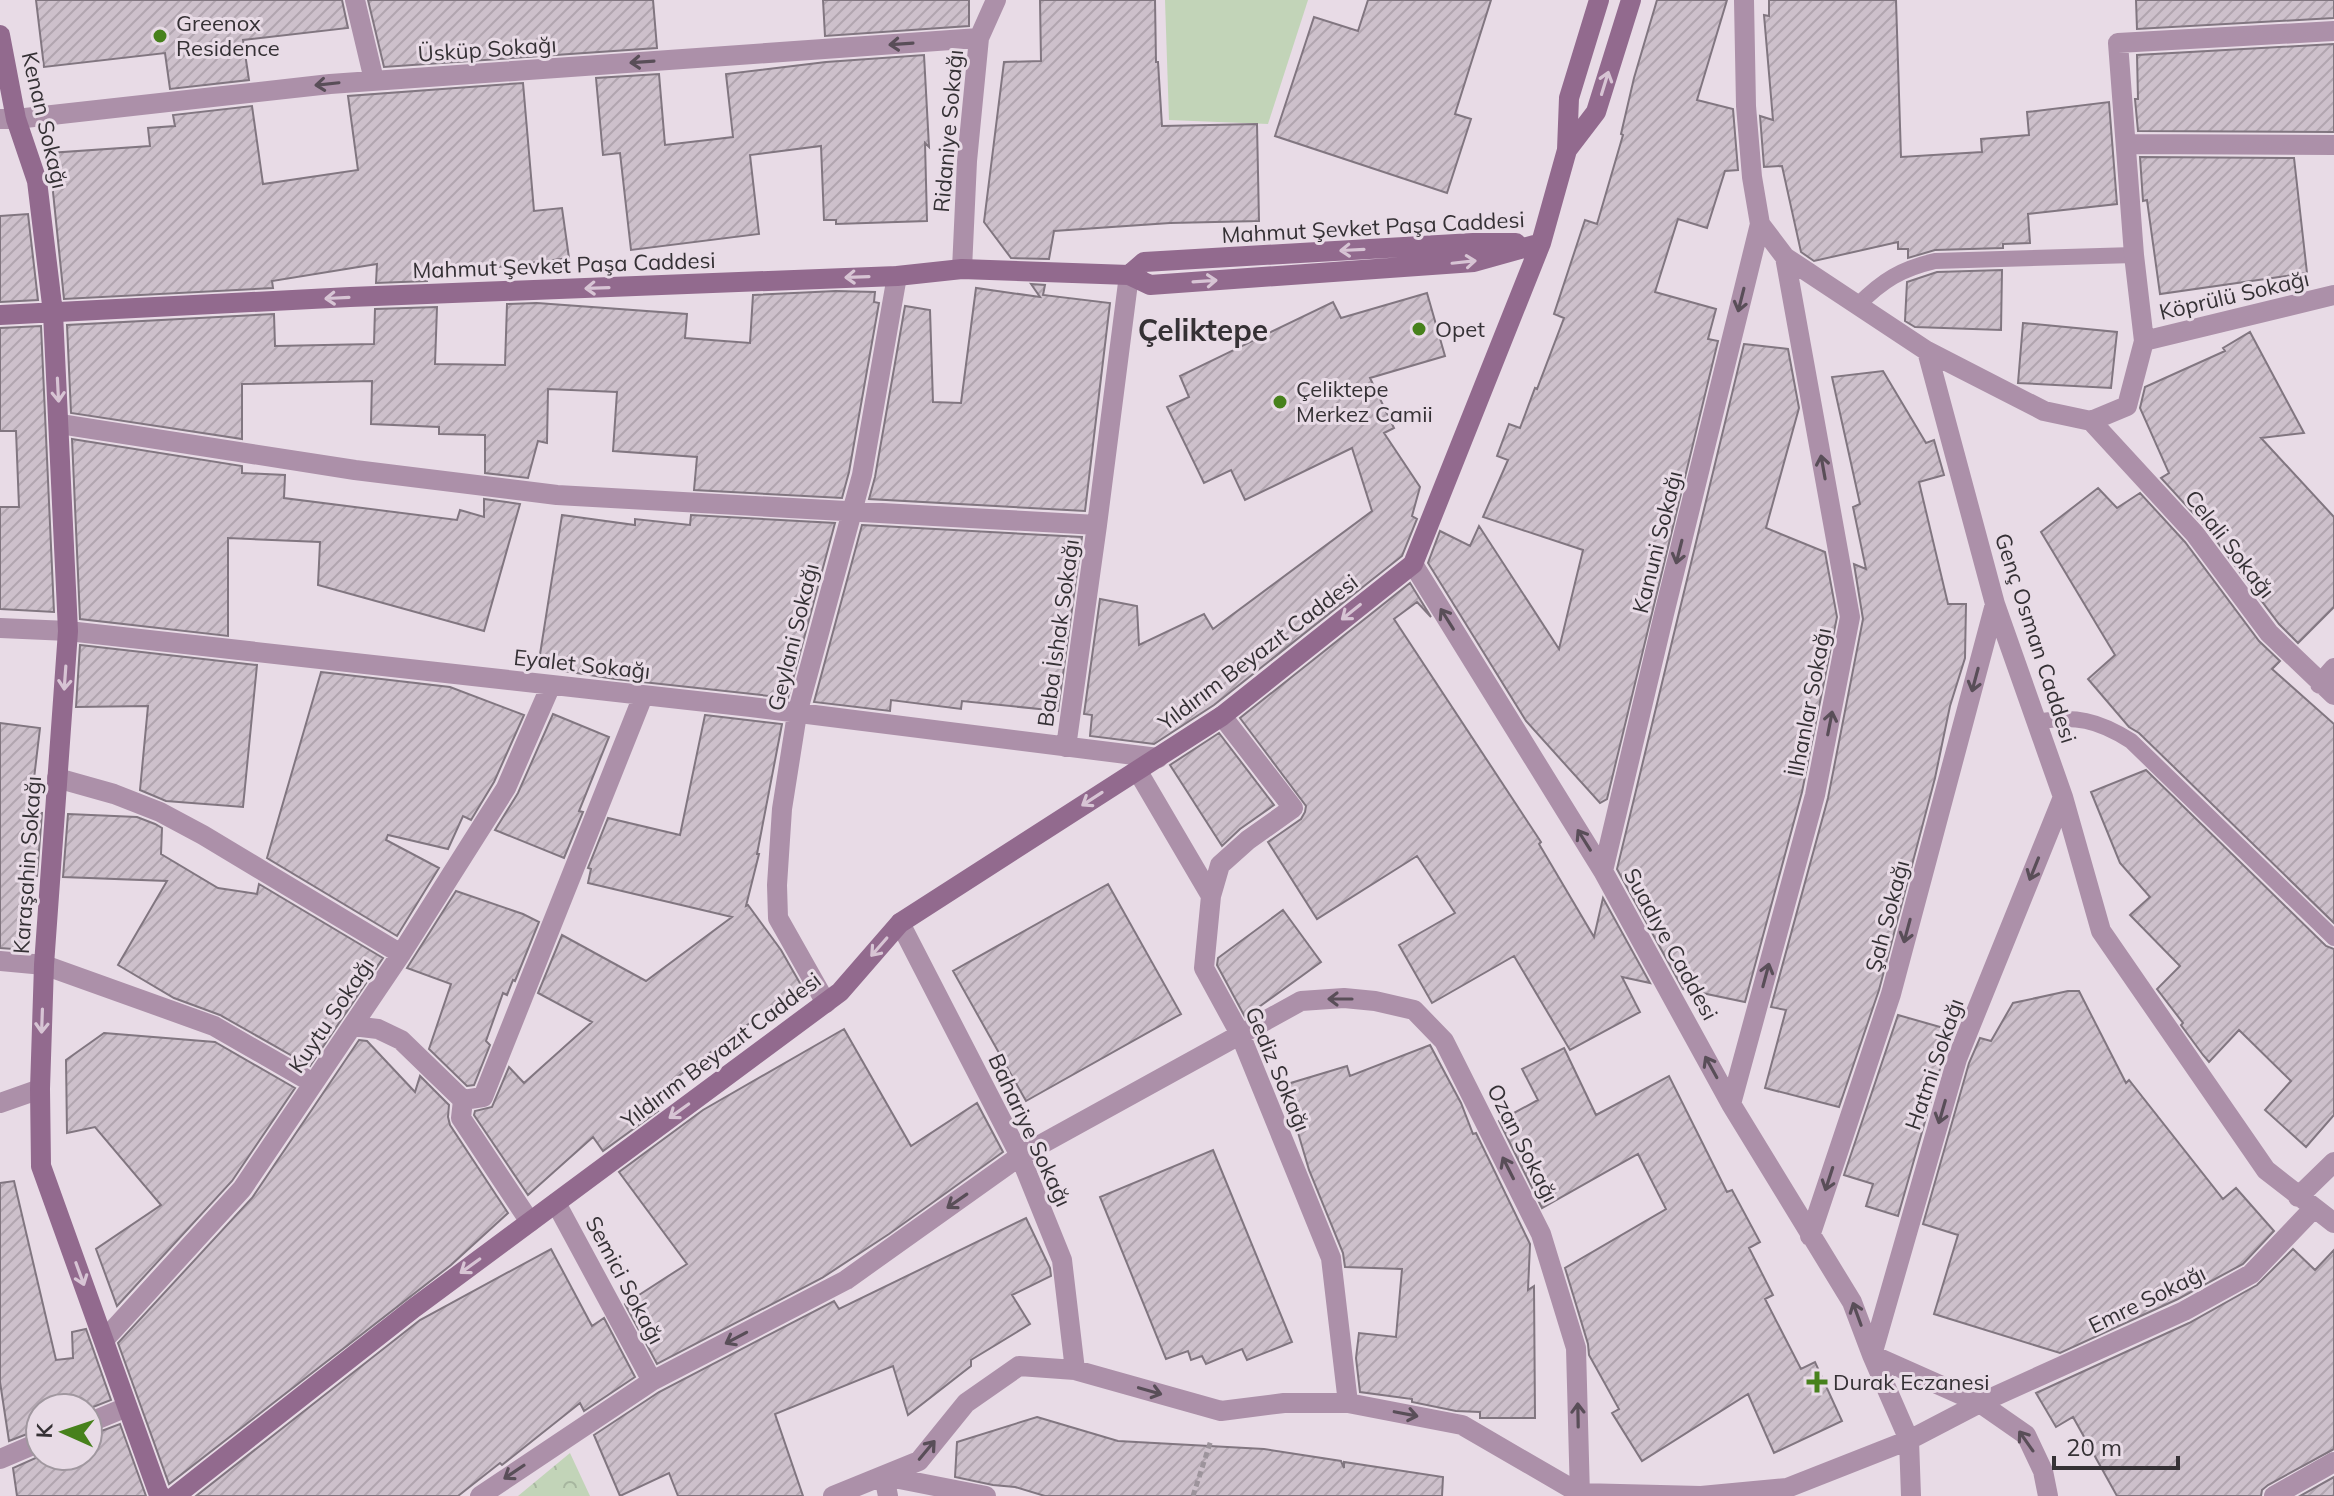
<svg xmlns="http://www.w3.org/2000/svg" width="2334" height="1496" font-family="Mulish,sans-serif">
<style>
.park{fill:url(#park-crowns)}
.garden{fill:#c2d4b8}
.building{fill:url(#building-hatch);stroke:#817680;stroke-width:2}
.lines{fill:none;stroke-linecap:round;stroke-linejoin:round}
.path{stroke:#9d949c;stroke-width:5;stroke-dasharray:6 4;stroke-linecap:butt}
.lane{stroke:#ac90a9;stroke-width:16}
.street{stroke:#ac90a9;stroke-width:20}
.secondary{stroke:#926a8e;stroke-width:20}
.oneway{stroke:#594e58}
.oneway2{stroke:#d7c4d4}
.poi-dot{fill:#47811c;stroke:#e8dbe6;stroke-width:3}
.labels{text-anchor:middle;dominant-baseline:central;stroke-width:6;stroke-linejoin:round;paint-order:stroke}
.poi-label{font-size:22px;fill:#353135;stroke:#e8dbe6;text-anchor:start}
.street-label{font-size:22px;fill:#353135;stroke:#e8dbe6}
.district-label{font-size:30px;font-weight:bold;fill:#353135;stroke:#e8dbe6}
</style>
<defs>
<pattern id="park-crowns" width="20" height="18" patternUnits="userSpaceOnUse" patternTransform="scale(2)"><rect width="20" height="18" fill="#c2d4b8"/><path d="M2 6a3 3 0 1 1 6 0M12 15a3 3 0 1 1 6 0" fill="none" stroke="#a7b69f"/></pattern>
<pattern id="building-hatch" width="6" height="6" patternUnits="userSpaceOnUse" patternTransform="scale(2)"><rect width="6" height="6" fill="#cdc0cb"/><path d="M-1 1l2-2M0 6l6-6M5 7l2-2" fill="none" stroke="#b1a5af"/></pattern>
</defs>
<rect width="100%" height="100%" fill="#e8dbe6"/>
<!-- park -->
<path class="park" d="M570 1453 590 1496H518Z"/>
<!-- garden -->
<path class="garden" d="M1165 0H1308L1268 124 1169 120Z"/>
<!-- building -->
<path class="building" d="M36 0H342L348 28 243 40 249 80 170 89 165 53 44 67Z
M368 0H653L657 48 384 67Z
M823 0H969V26L825 36Z
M1040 0H1155L1156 62H1158L1162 126 1257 124 1259 221 1170 223 1054 231 1049 259 1011 258 984 222 1004 62 1041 61Z
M1368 0H1491L1455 114 1471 119 1447 193 1275 136 1314 17 1358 31Z
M1657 0H1727L1697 100 1733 109 1738 170 1725 171 1707 228 1678 219 1655 292 1716 309 1708 339 1718 341 1607 799 1600 803 1526 721 1428 563 1440 531 1470 546 1479 526 1559 649 1583 550 1483 517 1508 460 1497 456 1509 424 1520 428 1535 388 1537 389 1564 318 1554 314 1585 220 1597 224 1623 135 1621 134 1634 78Z
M1769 0H1896L1901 157 1982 152 1981 139 2029 135 2027 112 2109 102 2117 204 2028 214 2030 243 2003 244V248L1935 250 1908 258V249H1898V242L1814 261 1801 252 1782 166 1764 167 1760 116 1773 120 1764 15 1769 16Z
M2136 0H2334V18L2137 29Z
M2334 44V132L2138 131 2135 99H2138L2137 55Z
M924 55 929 147 925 143 927 221 836 224V220H824L821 146 750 155 759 234 631 250 620 153 603 155 596 78 659 74 665 145 733 137 726 74 826 62Z
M523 83 534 211 562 208 569 258 427 276V281L376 283 377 264 272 281 273 288 64 299 49 153 150 146 148 128 175 126 173 115 252 106 263 184 358 170 348 96Z
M2140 157 2294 158 2307 273 2160 294 2147 200 2143 201Z
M28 214 38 300 0 302V216Z
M2002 270 2001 330 1915 327 1905 321 1907 282 1937 272Z
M1031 284 1045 285 1043 295 1110 303 1085 511 869 499 875 477 905 306 930 310 933 402 961 403 976 288 1040 297Z
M836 291 875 292 874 302 879 303 849 472 842 498 694 490 697 457 613 451 617 392 548 389 547 443 538 441 528 478 485 473V435L439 434V427L371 424 372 381 242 384V439L71 413 67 325 274 314 275 346 374 344 375 309 437 307 435 364 505 365 507 304 537 303 687 314 685 338 750 343 753 295Z
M1427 293 1445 356 1370 378 1394 428 1384 433 1420 487 1412 516 1417 519 1402 556 1214 705 1154 744 1090 736 1092 715 1084 714 1100 599 1137 606 1139 645 1204 614 1213 629 1372 511 1352 448 1245 500 1231 470 1204 483 1167 407 1189 397 1180 376 1333 302 1341 318Z
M2023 323 2117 332 2111 388 2018 383Z
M41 326 54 612 0 609V507H19L16 431H0V328Z
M2250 332 2304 433 2261 438 2334 517V607L2298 643 2279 624 2205 526 2161 478 2169 473 2140 408 2145 387 2225 351 2223 348Z
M1744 344 1788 349 1799 408 1766 528 1825 552 1837 617 1802 792 1745 1002 1683 989 1617 869Z
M1883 371 1926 443 1934 440 1944 475 1919 482 1948 604H1966L1965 658 1950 706 1935 778 1879 990 1839 1107 1765 1088 1786 1010 1771 1007 1828 798 1863 619 1854 564 1866 569 1853 507 1860 504 1832 377Z
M72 439 242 466V473L285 475 284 498 457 520 460 510 484 517V499L520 504 484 631 318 585 320 542 228 538V636L80 619Z
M2098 488 2117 508 2140 493 2185 542 2259 641 2280 661 2272 669 2334 724V923L2139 733 2129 727 2088 679 2115 655 2041 532Z
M562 515 635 525V519L690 525 691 515 835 523 788 698 615 679 538 667Z
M862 525 1082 537 1058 711 962 701 961 709 891 700 890 711 814 702Z
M1410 583 1431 617 1417 602 1394 619 1541 842 1539 844 1594 937 1603 898 1650 983 1622 977 1640 1012 1570 1050 1514 956 1432 1003 1399 945 1455 913 1417 856 1317 919 1268 842 1301 819 1305 812 1306 806 1240 718Z
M80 645 257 665 243 807 166 801 140 790 148 706 76 707Z
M321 672 450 687 524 715 494 782 471 820 463 816 448 849 388 835 386 840 439 868 397 936 267 858Z
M553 714 609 737 579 811 583 812 564 858 495 830 518 793Z
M705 715 782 724 757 854H759L746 906 748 905 781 950 801 985 649 1098 658 1111 603 1151 593 1137 528 1195 474 1115 475 1111 492 1107 509 1067 524 1083 592 1022 538 993 562 935 646 981 732 917 588 883 591 869 588 868 608 818 680 835Z
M0 723 40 728 30 812 42 813 37 876H32L26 950 0 948Z
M1219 733 1274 805 1240 829 1222 846 1170 765Z
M2146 770 2326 946 2334 949V1115L2306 1147 2265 1110 2291 1081 2239 1030 2209 1062 2203 1055 2181 1025 2183 1023 2157 989 2180 966 2130 915 2150 897 2120 863 2091 792Z
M68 814 137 817 155 824 162 828 161 854 218 888 257 894 259 884 383 958 310 1066 220 1015 174 998 118 965 167 881 63 877Z
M1108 884 1181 1014 1026 1101 953 971Z
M456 891 523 914 539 922 515 981 513 980 507 995 503 993 486 1041 490 1045 474 1085 467 1086 429 1049 451 984 407 968Z
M1283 910 1321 962 1245 1017 1217 965 1218 958Z
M2068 991H2079L2126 1083 2129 1080 2223 1199 2236 1188 2274 1231 2243 1264 2178 1299 2060 1353 1934 1314 1958 1235 1923 1224 1969 1063 1980 1038 1991 1041 2013 1003Z
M1898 1015 1954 1031 1944 1055 1898 1216 1866 1206 1873 1184 1844 1175Z
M844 1029 911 1146 977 1103 1003 1152 889 1234 822 1278 657 1364 625 1304 687 1264 619 1172 703 1110Z
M104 1033 215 1042 295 1088 232 1181 117 1306 96 1249 161 1205 95 1127 67 1133 66 1060Z
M359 1040 367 1041 415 1092 420 1076 449 1105 448 1117 450 1125 508 1213 451 1265 169 1484 118 1343 252 1198Z
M1430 1045 1461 1103 1473 1134 1476 1133 1530 1244 1528 1290 1534 1286 1535 1418H1480V1412L1456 1411 1412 1402V1399L1360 1392 1356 1358 1359 1333 1396 1337 1402 1269 1345 1267 1343 1253 1309 1170 1284 1085 1347 1066 1350 1076Z
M1564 1048 1596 1115 1669 1076 1727 1192 1732 1190 1760 1242 1749 1248 1773 1295 1765 1299 1801 1369 1815 1362 1842 1421 1774 1453 1748 1394 1642 1461 1612 1413 1619 1409 1589 1355 1588 1344 1565 1268 1666 1209 1638 1154 1542 1208 1499 1121 1538 1100 1522 1069Z
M1213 1150 1292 1342 1247 1360 1242 1349 1206 1364 1202 1356 1191 1360 1188 1351 1166 1359 1100 1197Z
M14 1181 56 1360 73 1358 72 1332 86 1329 111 1400 88 1409 40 1408V1429L9 1441 0 1382V1183Z
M1026 1218 1050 1268 1051 1276 1012 1295 1030 1324 971 1360V1366L908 1415 893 1366 775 1414 803 1496H678L669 1473 620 1496 594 1435 659 1392 834 1301 839 1309Z
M551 1249 592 1326 604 1318 635 1377 584 1411 580 1403 502 1465 500 1463 458 1496H196L420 1320Z
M2293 1249 2315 1270 2334 1250V1449L2268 1485 2262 1490 2261 1496H2117L2073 1417 2056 1427 2036 1393 2189 1323 2257 1285Z
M1037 1417 1118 1441 1264 1449 1341 1461 1344 1468V1462L1443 1477 1442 1496H1045L1015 1487 993 1485 955 1477 957 1442Z
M120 1424 146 1496H17L13 1468 40 1456H88V1436Z
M2334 1477V1496H2300Z"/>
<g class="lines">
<!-- path -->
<path class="path" d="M1193 1496 1211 1440"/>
<!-- lane -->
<path class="lane" d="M1858 305C1883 280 1901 269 1935 261L2134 255
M2037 722C2075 715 2098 720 2131 741L2334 938"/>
<!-- street -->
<path class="street" d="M355 0 374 80
M1744 0 1746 106 1752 177 1760 224 1785 257 1927 351 1995 604 2063 797 2101 931 2266 1170 2334 1223
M0 119H16L330 84 979 38
M2127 144 2334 145
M962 269 967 161 979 38 996 0
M2144 341 2334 295
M1927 351 2044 411 2091 421 2127 406 2144 341 2134 255 2118 43 2334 31
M2091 421 2195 534 2269 633 2334 695
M60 424 355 470 557 495 1097 525 1129 275
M1413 564 1603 871 1731 1104 1852 1302 1872 1355 1980 1403 2026 1435 2043 1471 2048 1496
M0 628 68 631 751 707 1158 758
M2320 684 2334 668
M1066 747 1097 525
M1137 770 1211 896 1204 968 1240 1034 1331 1258 1348 1403
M57 778 114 794 160 812 203 835 401 954
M1603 871 1664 614 1760 224
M1211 896 1220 865 1248 840 1293 808 1222 716
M900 923 1020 1156 1062 1260 1075 1370
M0 961 44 965 214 1026 313 1083
M826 1003 778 918 777 885 782 809 797 714 862 475 897 276
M353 1026 378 1029 401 1040 463 1100 461 1118 530 1222
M463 1100 483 1097 643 696
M0 1103 40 1089
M1731 1104 1815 795 1850 617 1785 257
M2298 1197 2334 1162
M556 1203 652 1381
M1810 1236 1891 994 1995 604
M104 1340 242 1189 401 954 506 788 551 685
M88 1423 127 1407
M0 1459 40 1442
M480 1496 652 1381 846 1280 1020 1156 1301 1001 1344 998 1375 1001 1414 1010 1444 1041 1541 1234 1576 1348 1580 1496
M833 1496 919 1461 966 1403 1019 1366 1075 1370 1221 1411 1284 1403H1348L1462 1425 1579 1493 1701 1496 1787 1488 1909 1440 1980 1403 2184 1311 2251 1274 2314 1208
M888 1496 884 1476 986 1496
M1911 1496 1909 1440 1872 1355 1957 1059 2063 797
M2274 1496 2334 1462"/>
<!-- secondary -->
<path class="secondary" d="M0 35 16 119 37 181 53 313 68 631 44 965 40 1089 41 1166 158 1492 161 1496
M1567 150 1596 112 1631 0
M1129 275 1144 262 1473 243H1516
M0 315 350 297 897 276 962 269 1129 275 1150 285 1474 262 1541 243
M175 1496 414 1308 840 992 900 923 1222 716 1413 564 1541 243 1567 150 1569 98 1599 0"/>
</g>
<!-- one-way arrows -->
<defs><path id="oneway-shaft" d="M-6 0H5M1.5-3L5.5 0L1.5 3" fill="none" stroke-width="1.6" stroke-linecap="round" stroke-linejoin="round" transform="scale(2)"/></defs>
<g class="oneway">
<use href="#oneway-shaft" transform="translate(901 44) rotate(176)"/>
<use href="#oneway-shaft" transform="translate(642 62) rotate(176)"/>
<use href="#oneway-shaft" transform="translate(327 84) rotate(174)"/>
<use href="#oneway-shaft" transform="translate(1741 300) rotate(104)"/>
<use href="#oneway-shaft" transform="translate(1823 467) rotate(-100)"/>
<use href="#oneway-shaft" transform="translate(1679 552) rotate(104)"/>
<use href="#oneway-shaft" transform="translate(1447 619) rotate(-122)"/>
<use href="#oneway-shaft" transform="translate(1975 680) rotate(105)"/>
<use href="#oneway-shaft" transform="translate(1830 723) rotate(-79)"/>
<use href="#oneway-shaft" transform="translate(1584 840) rotate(-122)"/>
<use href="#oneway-shaft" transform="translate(2034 869) rotate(112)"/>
<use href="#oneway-shaft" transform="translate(1907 931) rotate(105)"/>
<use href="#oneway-shaft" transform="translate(1766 975) rotate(-75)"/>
<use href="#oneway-shaft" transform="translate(1340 999) rotate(180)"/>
<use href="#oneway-shaft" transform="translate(1711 1067) rotate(-119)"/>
<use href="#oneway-shaft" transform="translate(1942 1112) rotate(106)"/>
<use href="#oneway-shaft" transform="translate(1508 1168) rotate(-117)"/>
<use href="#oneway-shaft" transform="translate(1829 1179) rotate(108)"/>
<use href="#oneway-shaft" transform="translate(957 1201) rotate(145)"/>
<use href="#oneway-shaft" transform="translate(1857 1314) rotate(-110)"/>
<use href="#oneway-shaft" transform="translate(736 1338) rotate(152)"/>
<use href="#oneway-shaft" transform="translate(1150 1391) rotate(16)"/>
<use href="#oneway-shaft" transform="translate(1406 1414) rotate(11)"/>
<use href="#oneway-shaft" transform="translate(1578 1415) rotate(-91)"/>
<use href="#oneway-shaft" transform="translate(2026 1441) rotate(-125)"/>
<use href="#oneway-shaft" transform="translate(927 1450) rotate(-50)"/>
<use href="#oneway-shaft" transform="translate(514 1472) rotate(146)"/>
</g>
<g class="oneway2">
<use href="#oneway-shaft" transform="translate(1605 83) rotate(-73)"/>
<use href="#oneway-shaft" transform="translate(1352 250) rotate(177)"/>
<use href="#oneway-shaft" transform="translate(1464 262) rotate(-6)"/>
<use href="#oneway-shaft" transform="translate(857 277) rotate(178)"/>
<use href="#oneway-shaft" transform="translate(1205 281) rotate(-4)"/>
<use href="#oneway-shaft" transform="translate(597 288) rotate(178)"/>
<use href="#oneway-shaft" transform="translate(337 298) rotate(177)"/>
<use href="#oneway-shaft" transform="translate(58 390) rotate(87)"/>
<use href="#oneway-shaft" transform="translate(1351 612) rotate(141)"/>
<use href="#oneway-shaft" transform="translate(65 678) rotate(94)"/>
<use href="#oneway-shaft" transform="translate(1092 799) rotate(147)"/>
<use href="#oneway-shaft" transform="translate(879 947) rotate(131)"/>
<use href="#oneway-shaft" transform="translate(42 1021) rotate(92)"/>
<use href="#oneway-shaft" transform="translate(679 1111) rotate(144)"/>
<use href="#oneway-shaft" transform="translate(470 1266) rotate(144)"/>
<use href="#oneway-shaft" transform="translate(80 1274) rotate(70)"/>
</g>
<!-- markers -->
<g class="poi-dot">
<circle cx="160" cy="36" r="8"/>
<circle cx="1419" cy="329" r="8"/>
<circle cx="1280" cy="402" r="8"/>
<path d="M1813 1370h8v8h8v8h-8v8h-8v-8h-8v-8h8z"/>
</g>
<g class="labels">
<!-- poi labels -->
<g class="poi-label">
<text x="176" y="23">Greenox<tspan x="176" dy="25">Residence</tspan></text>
<text x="1435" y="329">Opet</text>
<text x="1296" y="389">Çeliktepe<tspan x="1296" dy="25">Merkez Camii</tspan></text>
<text x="1833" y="1382">Durak Eczanesi</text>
</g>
<!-- street labels -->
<g class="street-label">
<text transform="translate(487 49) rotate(-4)">Üsküp Sokağı</text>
<text transform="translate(45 120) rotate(77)">Kenan Sokağı</text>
<text transform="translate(948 131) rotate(-85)">Ridaniye Sokağı</text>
<text transform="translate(1373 227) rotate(-3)">Mahmut Şevket Paşa Caddesi</text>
<text transform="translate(564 265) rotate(-2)">Mahmut Şevket Paşa Caddesi</text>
<text transform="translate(2234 295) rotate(-13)">Köprülü Sokağı</text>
<text transform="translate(1657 542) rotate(-76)">Kanuni Sokağı</text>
<text transform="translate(2230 544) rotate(52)">Celali Sokağı</text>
<text transform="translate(1058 633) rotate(-82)">Baba İshak Sokağı</text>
<text transform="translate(793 637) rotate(-76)">Geylani Sokağı</text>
<text transform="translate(2036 638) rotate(72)">Genç Osman Caddesi</text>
<text transform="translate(1258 652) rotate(-37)">Yıldırım Beyazıt Caddesi</text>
<text transform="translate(582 664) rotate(6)">Eyalet Sokağı</text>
<text transform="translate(1809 702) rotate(-79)">İlhanlar Sokağı</text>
<text transform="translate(27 865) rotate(-86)">Karaşahin Sokağı</text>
<text transform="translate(1887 916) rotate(-75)">Şah Sokağı</text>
<text transform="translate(1671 944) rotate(61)">Suadıye Caddesi</text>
<text transform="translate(331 1015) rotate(-56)">Kuytu Sokağı</text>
<text transform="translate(721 1050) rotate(-37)">Yıldırım Beyazıt Caddesi</text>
<text transform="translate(1934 1064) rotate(-71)">Hatmi Sokağı</text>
<text transform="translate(1278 1069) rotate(67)">Gediz Sokağı</text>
<text transform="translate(1030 1130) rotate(65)">Bahariye Sokağı</text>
<text transform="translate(1523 1143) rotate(63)">Ozan Sokağı</text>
<text transform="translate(625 1280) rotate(62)">Semici Sokağı</text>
<text transform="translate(2147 1299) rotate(-26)">Emre Sokağı</text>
</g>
<!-- district labels -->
<g class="district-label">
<text x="1203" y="330">Çeliktepe</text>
</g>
</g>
<!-- north arrow -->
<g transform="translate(64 1432) rotate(273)"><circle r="38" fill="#e8dbe6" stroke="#a0979f" stroke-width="2"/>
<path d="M0-6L14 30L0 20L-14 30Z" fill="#47811c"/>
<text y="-12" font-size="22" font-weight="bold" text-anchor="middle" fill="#353135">K</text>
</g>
<!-- scale -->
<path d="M2054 1456v12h124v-12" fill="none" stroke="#353135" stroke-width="4"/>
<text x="2066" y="1456" font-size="24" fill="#353135" stroke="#e8dbe6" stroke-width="6" paint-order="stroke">20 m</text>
</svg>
